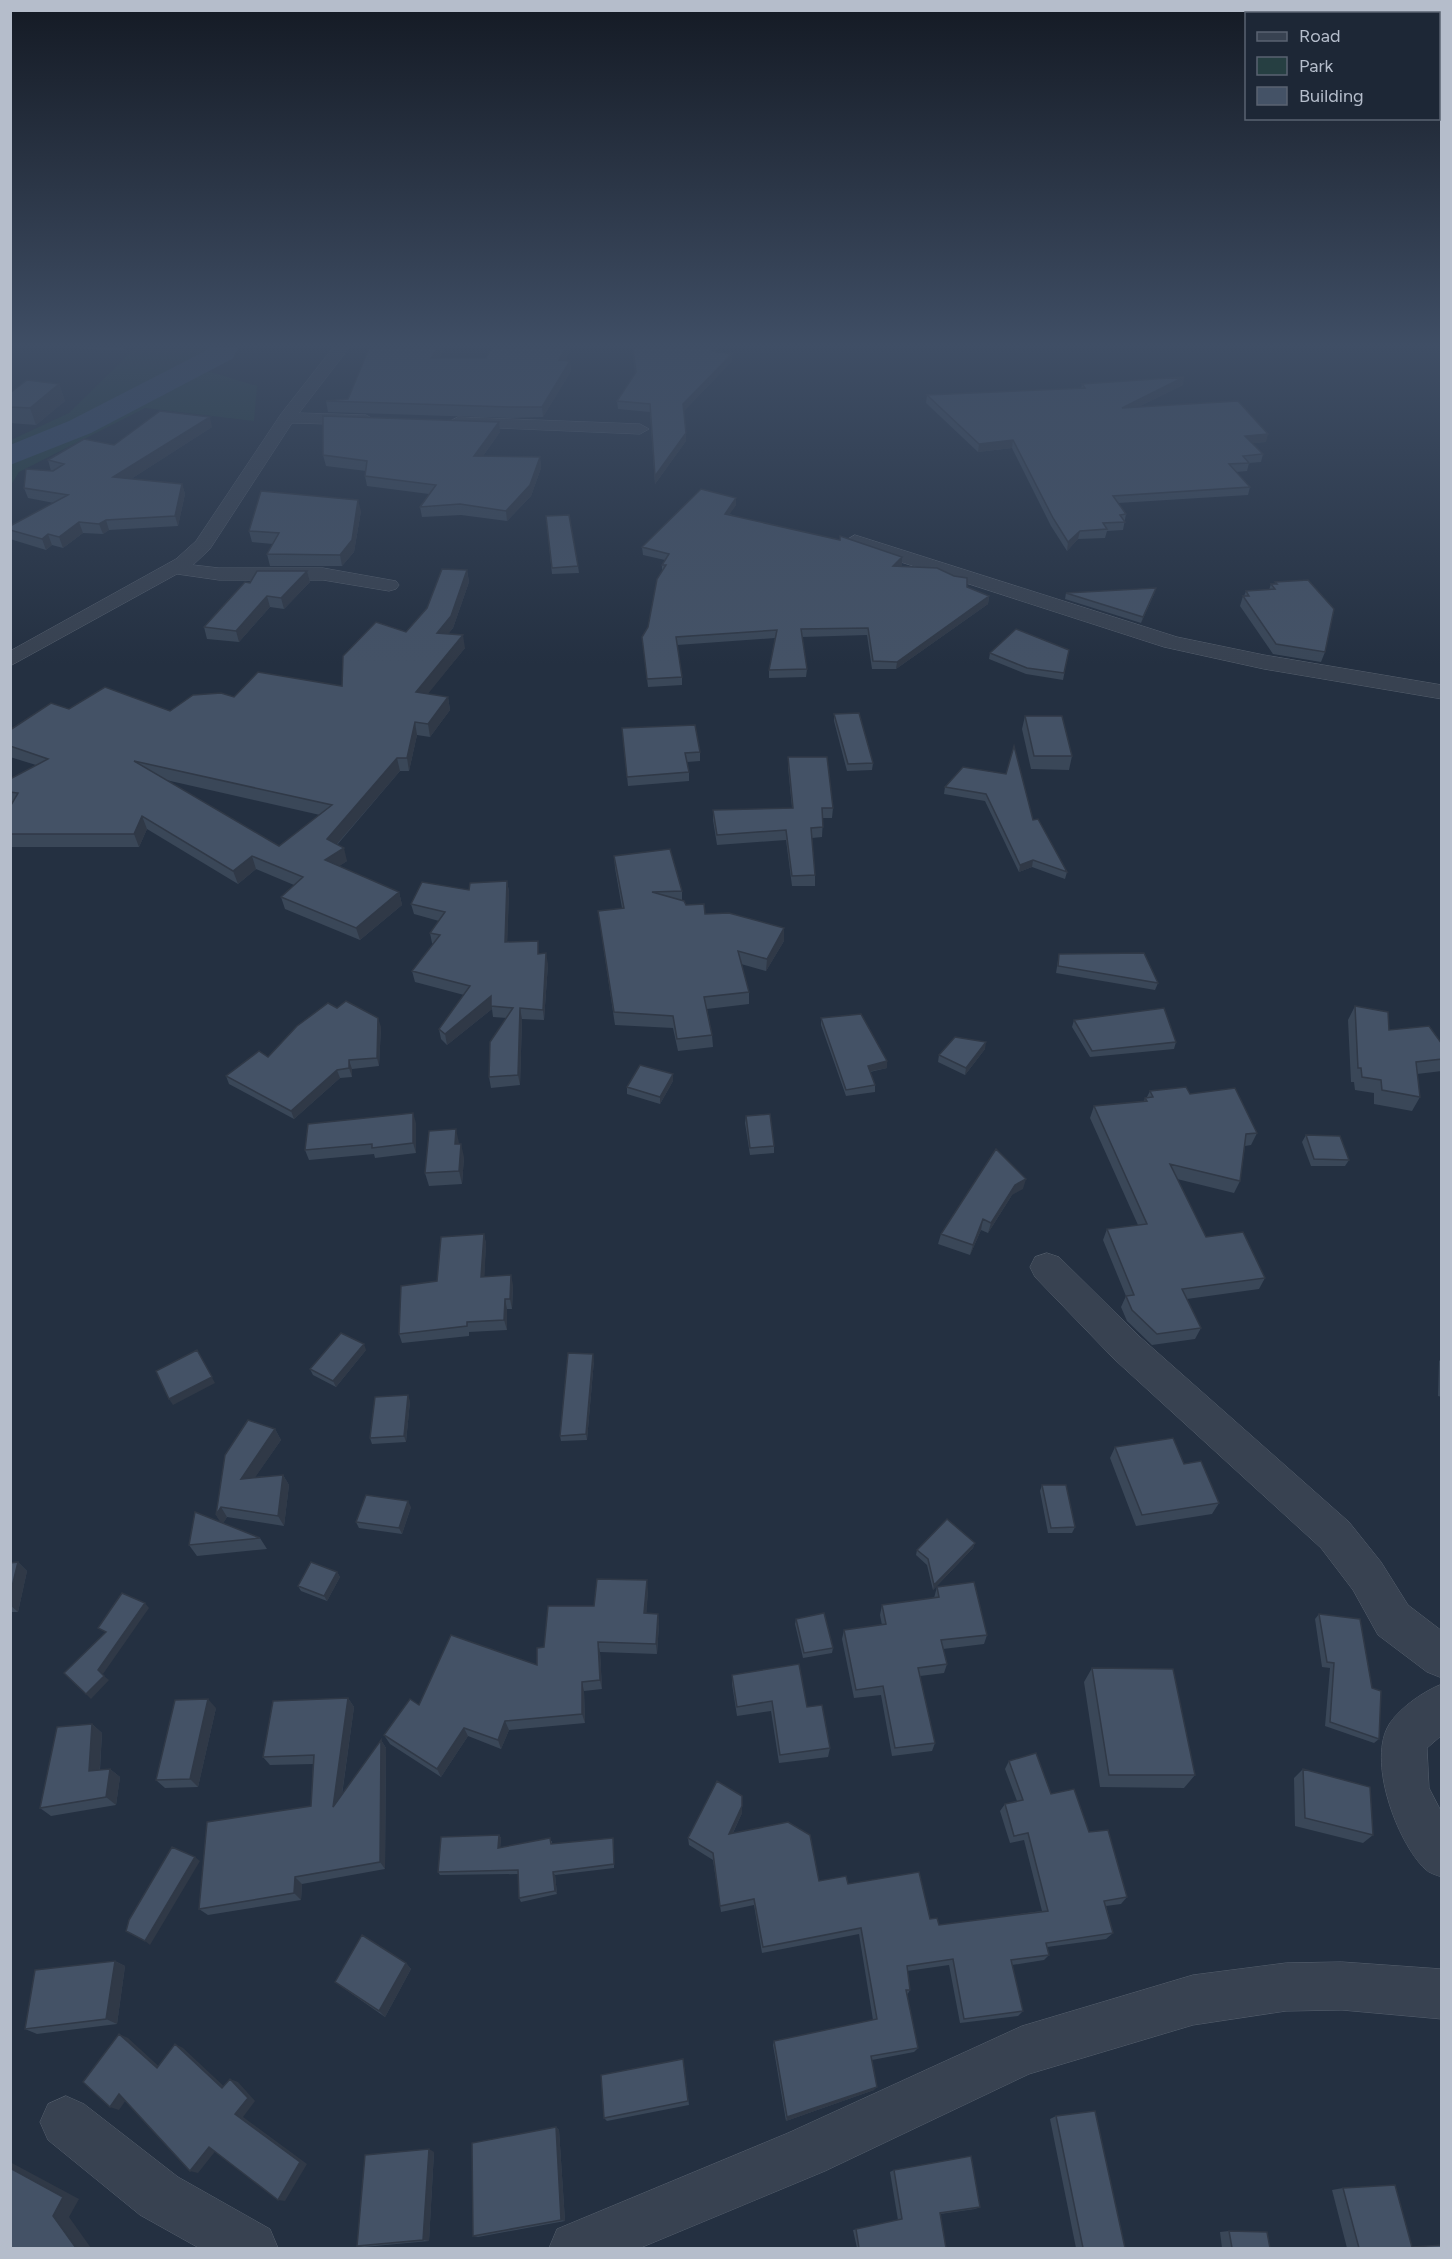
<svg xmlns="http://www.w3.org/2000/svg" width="1452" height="2259" font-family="Figtree,sans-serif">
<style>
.green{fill:#263f42}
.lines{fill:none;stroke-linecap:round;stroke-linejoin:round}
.river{fill:#374b69;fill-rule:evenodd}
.minor-casing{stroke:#56606e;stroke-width:1}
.minor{fill:#384251;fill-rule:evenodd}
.wall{fill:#3a4758;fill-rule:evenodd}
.shaded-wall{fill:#303947}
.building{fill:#445266;stroke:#303947;stroke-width:1.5;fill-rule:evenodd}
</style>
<rect width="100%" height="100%" fill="#243041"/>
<!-- green -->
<path class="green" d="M135 348H226L207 371 257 386 254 421 145 408 19 472 11 485V440L69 413Z"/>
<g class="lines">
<!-- river -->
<path class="river" d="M211 348H239L232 359 91 433 10 465V445L69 421Z"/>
<!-- minor casing -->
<g class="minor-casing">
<path id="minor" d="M333 348H349L299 413 366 415 375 420 366 425 292 423 210 549 193 565 219 568H323L396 581 399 585 396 589 389 591 323 580H219L177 574 10 666V651L176 559 196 541 281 414Z
M458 417 640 424 649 429 640 434 452 426 449 422Z
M855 535 1177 637 1264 655 1442 685V699L1264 669 1164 647 848 545 845 541Z
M1047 1253 1059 1257 1140 1337 1349 1522 1381 1562 1408 1605 1442 1631V1678L1427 1672 1378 1635 1353 1590 1321 1548 1114 1359 1035 1277 1030 1267 1035 1257Z
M1442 1684V1735L1427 1748 1429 1788 1442 1813V1877C1436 1875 1429 1873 1425 1869 1397 1842 1366 1759 1390 1723 1401 1707 1424 1691 1442 1684Z
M1342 1962 1442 1969V2019L1342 2010 1286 2011 1193 2025 1029 2074 825 2171 640 2248H549L557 2229 788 2133 1022 2026 1193 1975 1286 1963Z
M66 2096 84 2104 178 2177 270 2229 278 2248H199L140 2215 48 2140 40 2122 48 2104Z"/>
</g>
<!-- minor -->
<use href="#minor" class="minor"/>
</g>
<!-- wall -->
<path class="wall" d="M58 348H125L123 350Z
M445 348 439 358H486L492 348H571L565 361H570L571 371 543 417 511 418 328 412 326 401 348 399Z
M632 348H717L716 351 732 354V361L684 411 686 441 655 484 650 412 618 409 617 401 635 373Z
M59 384 65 401 36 425 10 423V393Z
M1082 384 1183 385 1138 407 1266 442 1252 443 1263 454 1261 462 1249 463 1247 471 1236 472 1250 487 1248 495 1118 503 1126 514 1123 530 1107 531 1105 538 1078 539 1067 551 1051 526 1012 448 978 452 926 403 927 395 1081 388Z
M212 427 131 479 182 484 185 494 178 526 109 530 103 534 83 533 63 548 52 545 46 550 10 539V526L54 503 28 498 24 488 53 471H51L48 460 114 445Z
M500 432 483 456 540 457 541 468 531 496 507 521 461 515 422 517 420 507 429 494 367 486 365 476 366 471 326 466 323 455Z
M736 498V505L729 514 902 565 900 567 967 587 989 596 988 604 896 669H872L867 635 802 637 807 669 806 677 769 678V670L775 638 677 645 682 677V685L648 687 642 637 648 627 662 571V565L665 560 643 555 642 547Z
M361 511 354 552 342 566H270L267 554 273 544 252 542 249 531Z
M546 516 578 566 579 573 552 574Z
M467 570 469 582 453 628 448 634 465 648 427 694 448 697 450 710 430 737 417 735 409 771H400L337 845 347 861 339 866 399 892 402 905 360 940 285 909 281 897 294 885 256 869 238 884 147 829 139 847H10V807L12 803H10V779L36 765 10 757V746L69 709 170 711 234 697 342 686 406 632ZM166 780 320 815 279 846Z
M307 571 310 582 284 609 270 607 239 642 207 639 204 627 250 583Z
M1275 582 1325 652 1321 662 1273 654 1240 606 1243 596H1244L1246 591 1269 590 1271 584H1275Z
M1156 588 1154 594 1141 623 1065 599 1066 593Z
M1069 650 1063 680 1026 674 989 659 990 653Z
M834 714 873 763 872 770 847 771 834 721Z
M1025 716 1072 756 1069 770 1031 769 1022 729Z
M622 728 700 752V761L687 762 689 772V781L628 786Z
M788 757 833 808 832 818H823L822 837 812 838 815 875V886H792L786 840 717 845 713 820V810L792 808 788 767Z
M963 767 1033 820 1067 872 1065 879 1032 867 1019 872 985 801 944 794 945 787Z
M614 856 682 891V900L686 905 705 914 784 941 766 971 741 964 749 992V1004L707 1009 712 1035 713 1047 678 1051 673 1028 615 1025 598 911 622 908 615 868Z
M507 881 509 892 507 942 540 954 548 964 544 1020 522 1019 520 1085 491 1088 489 1077 507 1018 493 1017 492 1009 447 1045 441 1039 439 1029 464 995 415 982 412 971 433 944 432 943 430 933 439 921 414 914 411 904Z
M1059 954 1158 983 1155 990 1056 973Z
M1355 1006 1389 1030 1442 1044V1071L1417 1074 1420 1097 1412 1111 1374 1104V1093L1355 1090 1354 1082H1351L1348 1020Z
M337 1008 381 1027 379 1066 352 1069V1077L340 1078 294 1119 229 1084 226 1076 268 1057Z
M821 1018 887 1061V1068L870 1072 875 1085V1092L846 1096 821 1025Z
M1074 1020 1176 1042 1174 1049 1090 1057 1072 1027Z
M985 1049 965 1075 938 1062 939 1055Z
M673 1074V1081L660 1104 627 1094V1087Z
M1150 1091 1190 1094 1257 1133 1251 1145 1245 1146 1240 1181 1234 1193 1177 1179 1206 1237 1265 1278 1259 1289 1187 1299 1201 1328 1195 1339 1152 1345 1127 1321 1121 1307 1126 1296 1103 1240 1107 1229 1138 1225 1090 1118 1094 1106 1144 1101 1145 1098 1147 1097Z
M746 1116 774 1146V1153L750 1155 745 1123Z
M416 1123V1153L375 1158 374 1154 309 1160 305 1150Z
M1306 1135 1349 1160 1345 1166H1311L1302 1142Z
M464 1157 462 1184 429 1186 425 1173Z
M1023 1189 1012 1195 988 1233 981 1230 970 1255 938 1244 941 1234Z
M484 1234 486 1244 484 1277 513 1285 512 1309H507V1330L469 1332V1336L402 1343 399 1334 437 1281Z
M366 1350 336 1387 313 1375 310 1369Z
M1442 1358V1397L1438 1396 1439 1361Z
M594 1360 587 1440 561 1441 560 1436Z
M410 1401 406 1442 372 1444 370 1438Z
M275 1429 281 1440 255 1477 283 1475 289 1485 284 1526 227 1517 223 1523 260 1538 267 1549 197 1556 189 1545 221 1522 216 1515Z
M1115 1447 1184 1464 1219 1503 1212 1514 1136 1526 1110 1458Z
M1042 1485 1075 1527 1072 1533H1048L1040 1491Z
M411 1507 402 1534 359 1528 356 1522Z
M975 1543 973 1548 933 1590 927 1565 916 1555 917 1550Z
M18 1562 27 1571 18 1612H10V1563Z
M337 1572 340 1577 327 1601 301 1591 298 1586Z
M937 1587 987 1635 984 1644 943 1649 947 1664 944 1673 920 1676 935 1743 932 1751 892 1756 881 1695 854 1698 842 1639 844 1630 882 1625 880 1615 882 1605 934 1598Z
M648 1591 646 1613 658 1614 659 1624 657 1654 600 1652 602 1689 584 1691 585 1723 509 1730 501 1749 468 1736 441 1777 390 1744 384 1735 419 1705 537 1665 544 1647 594 1606Z
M1319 1614 1379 1739 1374 1743 1325 1726 1330 1668 1322 1667 1315 1619Z
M796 1619 833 1648 832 1653 803 1658 795 1624Z
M1092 1668 1195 1775 1184 1788 1100 1787 1084 1682Z
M732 1675 807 1707 830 1748 828 1757 779 1763 771 1711 737 1716 732 1684Z
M348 1698 354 1707 342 1795 381 1740 386 1748 385 1869 302 1884 301 1900 208 1915 199 1909 311 1806 313 1764 270 1765 263 1757Z
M216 1708 198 1787 165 1788 156 1780Z
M92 1724 102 1733 100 1770 110 1769 120 1777 116 1805 51 1816 40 1808Z
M1009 1761 1051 1794 1089 1832 1127 1897 1121 1904 1106 1906 1113 1933 1106 1939 1047 1947 1049 1955 1044 1960 1012 1965 1023 2011 1018 2016 960 2023 949 1965 907 1971 910 1990 907 1995 918 2048 914 2052 872 2060 874 2090 786 2121 773 2045 774 2041 873 2020 859 1934 762 1953 754 1905 721 1912 713 1860 689 1845 688 1838 742 1813 733 1833 819 1881 848 1884 930 1919 939 1925 1042 1911 1024 1840 1010 1843 1000 1811 1005 1804 1017 1801 1005 1769Z
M1303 1769 1373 1835 1363 1843 1295 1826 1294 1778Z
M499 1835 501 1838 500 1848 552 1841V1844L613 1838 614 1842V1868L555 1875 557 1894 521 1902 519 1898 518 1874 440 1875 438 1872Z
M115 1961 125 1966 117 2024 37 2034 25 2029Z
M406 1963 411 1969 385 2017 335 1982Z
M683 2059 689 2105 607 2121 604 2118Z
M1056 2116 1125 2248H1076L1050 2119Z
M556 2127 559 2130 565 2221 478 2237 473 2236Z
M434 2152 429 2241 364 2247 357 2246Z
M894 2170 980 2207 975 2209 940 2214 946 2248H857L853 2230 898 2220 890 2172Z
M1343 2188 1412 2247 1442 2248H1347L1332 2190Z
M1229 2231 1270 2248H1222L1220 2232Z"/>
<!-- shaded-wall -->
<path class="shaded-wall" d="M438 348H445L433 368 431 358Z
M565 348H571L560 370 559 360Z
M732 354V361L683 412V404Z
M570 361 571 371 543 417 542 407Z
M1184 377 1183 385 1120 416 1122 408Z
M59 384 65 401 36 425 30 408Z
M210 417 212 427 117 488 113 477Z
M499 422 500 432 476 466 474 456Z
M686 433V441L655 484V476Z
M1268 434 1266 442 1243 444 1245 436Z
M1013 440 1012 448 978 452 979 444Z
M540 457 541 468 531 496 507 521 506 511Z
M182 484 185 494 178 526 175 516Z
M736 498V505L725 521V514Z
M358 500 361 511 354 552 342 566 340 555Z
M106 520 109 530 103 534 99 524Z
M79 522 83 533 63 548 59 537Z
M1080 531 1078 539 1067 551 1068 542Z
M48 534 52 545 46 550 42 539Z
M902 557V565L892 574 893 566Z
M467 570 469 582 453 628 439 645 437 633Z
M307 571 310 582 284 609 281 598Z
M1156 588 1154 594 1141 623 1143 617Z
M267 596 270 607 239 642 236 631Z
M989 596 988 604 896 669 897 662Z
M463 635 465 648 419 705 416 692Z
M448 697 450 710 430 737 428 724Z
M415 722 417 735 409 771 407 758Z
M397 758 400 771 330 852 327 839Z
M142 816 147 829 139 847 134 834Z
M344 848 347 861 329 873 325 860Z
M252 856 256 869 238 884 233 871Z
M1033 860 1032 867 1019 872 1020 865Z
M507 881 509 892 507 953 505 942Z
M399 892 402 905 360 940 356 928Z
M784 928V941L766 971 767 959Z
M546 953 548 964 544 1020 543 1010Z
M491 996 492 1009 447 1045 445 1034Z
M520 1008 522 1019 520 1085 518 1075Z
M378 1018 381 1027 379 1066 377 1058Z
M986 1042 985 1049 965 1075 966 1068Z
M349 1060 352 1069V1077L349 1068Z
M887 1061V1068L867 1072 868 1066Z
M337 1070 340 1078 294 1119 291 1111Z
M673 1074V1081L660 1104V1097Z
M413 1113 416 1123V1153L413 1143Z
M456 1129 459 1143V1157L455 1144Z
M461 1144 464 1157 462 1184 459 1171Z
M1026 1179 1023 1189 1012 1195 988 1233 991 1223 1015 1185Z
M983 1219 981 1230 970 1255 973 1245Z
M484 1234 486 1244 484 1287 481 1277Z
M511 1275 513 1285 512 1309 510 1299Z
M505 1299 507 1309V1330L504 1320Z
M364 1344 366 1350 336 1387 333 1381Z
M197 1350 215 1383 173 1405 169 1399Z
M593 1354 594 1360 587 1440 586 1434Z
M408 1395 410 1401 406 1442 404 1436Z
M275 1429 281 1440 247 1489 241 1479Z
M283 1475 289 1485 284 1526 278 1516Z
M408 1501 411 1507 402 1534 399 1528Z
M221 1507 227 1517 222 1525 216 1515Z
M975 1543 973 1548 933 1590 934 1585Z
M18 1562 27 1571 18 1612 10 1605V1595Z
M337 1572 340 1577 327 1601 324 1596Z
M647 1580 648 1591 646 1623 644 1613Z
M145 1603 149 1608 103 1674 98 1670Z
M658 1614 659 1624 657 1654 656 1644Z
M598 1642 600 1652 602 1689 600 1680Z
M104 1676 109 1680 91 1699 86 1694Z
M582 1682 584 1691 585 1723 582 1714Z
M348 1698 354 1707 339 1815 333 1807Z
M208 1699 216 1708 198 1787 190 1779Z
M505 1721 509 1730 501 1749 498 1740Z
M92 1724 102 1733 99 1780 89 1771Z
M464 1728 468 1736 441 1777 437 1769Z
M381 1740 386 1748 385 1869 380 1862Z
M110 1769 120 1777 116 1805 106 1797Z
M742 1806V1813L729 1841V1834Z
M499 1835 501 1838 500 1852 498 1848Z
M195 1857 200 1861 150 1945 145 1941Z
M553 1872 555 1875 557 1894 555 1891Z
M295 1877 302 1884 301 1900 294 1893Z
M115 1961 125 1966 117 2024 106 2019Z
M406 1963 411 1969 385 2017 379 2011Z
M119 2034 128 2038 165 2072 157 2068Z
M175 2044 183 2048 230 2092 222 2088Z
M230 2079 238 2082 255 2101 243 2117 307 2164 285 2201 278 2200 235 2114Z
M877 2087 874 2090 786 2121 787 2117Z
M119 2094 128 2097 119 2110 110 2107Z
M556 2127 559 2130 565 2221 561 2220Z
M209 2147 217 2149 198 2173 190 2171Z
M429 2149 434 2152 429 2241 423 2240Z
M10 2162 79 2199 69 2217 91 2248H76L10 2168Z"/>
<!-- building -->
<path class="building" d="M369 348H438L431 358H486L492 348H565L559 360 570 361 542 407H509L326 401 348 399Z
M633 348H714L712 351 732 354 683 404 686 433 655 476 650 404 617 401 636 372Z
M1184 377 1122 408 1238 401 1268 434 1245 436 1263 454 1243 456 1249 463 1229 464 1250 487 1113 496 1126 514 1120 515 1125 522 1103 523 1107 529 1080 531 1068 542 1053 518 1013 440 979 444 927 395 1085 388 1082 384Z
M27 380 59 384 30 408 10 407V393Z
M160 411 210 417 113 477 182 484 175 516 106 520 99 524 79 522 59 537 48 534 42 539 10 530V526L68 495 24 488 26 469 53 471 64 464 48 460 84 439 114 445Z
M323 416 499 422 474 456 540 457 530 485 506 511 460 504 420 507 436 485 365 476 367 461 323 455Z
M701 489 736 498 725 514 840 540V536L846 538 902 557 893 566 937 568 954 576 967 578V587L989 596 897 662 873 661 868 628 801 629 807 669 769 670 777 630 676 637 682 677 647 679 642 637 648 627 657 579 666 565H662L669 554 642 547Z
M261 491 358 500 352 540 340 555 267 554 279 533 249 531Z
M569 515 578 566 552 568 546 516Z
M442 569 467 570 451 616 437 633 463 635 416 692 448 697 428 724 415 722 407 758H397L327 839 344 848 325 860 399 892 356 928 281 897 303 877 252 856 233 871 142 816 134 834H10V807L18 793 10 792V779L48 759 10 746V730L51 703 69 709 105 687 170 711 193 695 221 693 234 697 258 672 342 686 343 656 376 622 406 632 427 608ZM134 761 332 805 279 846Z
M257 571H307L281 598 267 596 236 631 204 627 245 582 250 583Z
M1308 580 1334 609 1325 652 1276 644 1243 596H1249L1246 591 1275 589 1271 584H1277L1275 582Z
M1156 588 1143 617 1066 593Z
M1016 629 1069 650 1064 673 1027 668 990 653Z
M859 713 873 763 848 764 834 714Z
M1025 716H1062L1072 756H1034Z
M695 725 700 752 685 753 689 772 627 777 622 728Z
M1014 746 1033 820 1038 819 1067 872 1033 860 1020 865 986 794 945 787 963 767 1006 774Z
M788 757H827L833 808H822L823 827 811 828 815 875 792 876 786 830 717 835 713 810 793 808Z
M670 849 682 891 652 892 684 901 686 905 704 904 705 914 729 913 784 928 767 959 738 951 749 992 704 997 712 1035 677 1039 673 1016 614 1012 598 911 624 908 614 856Z
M507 881 505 942 538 941V954L546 953 543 1010 520 1008 518 1075 489 1077 490 1042 513 1008 491 1006V996L445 1034 439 1029 470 986 412 971 440 935 430 933 445 912 411 904 422 882 469 890 470 883Z
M1144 953 1158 983 1058 966 1059 954Z
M346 1001 378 1018 377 1058 349 1060V1068L337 1070 291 1111 226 1076 259 1051 268 1057 297 1026 328 1003 337 1008Z
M1355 1006 1388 1012 1389 1030 1429 1026 1442 1044V1059L1416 1062 1420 1097 1382 1090 1381 1080 1362 1077 1361 1068H1358Z
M1164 1008 1176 1042 1092 1051 1074 1020Z
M861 1014 887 1061 868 1066 875 1085 846 1090 821 1018Z
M955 1037 986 1042 966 1068 939 1055Z
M640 1065 673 1074 660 1097 627 1087Z
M1186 1087 1190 1094 1235 1088 1257 1133 1246 1134 1240 1181 1170 1164 1206 1237 1243 1232 1265 1278 1182 1289 1201 1328 1157 1334 1132 1310 1126 1296 1134 1295 1107 1229 1147 1224 1094 1106 1147 1101 1145 1098 1153 1097 1150 1091Z
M413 1113V1143L372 1148V1144L305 1150 308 1124Z
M770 1114 774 1146 750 1148 746 1116Z
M456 1129 455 1144H461L459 1171 425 1173 429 1131Z
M1306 1135 1340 1136 1349 1160 1314 1159Z
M996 1149 1026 1179 1015 1185 991 1223 983 1219 973 1245 941 1234Z
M484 1234 481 1277 511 1275 510 1299H505L504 1320 467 1322V1326L399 1334 401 1286 437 1281 441 1237Z
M341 1333 364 1344 333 1381 310 1369Z
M197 1350 212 1377 169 1399 156 1371Z
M568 1353 593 1354 586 1434 560 1436Z
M408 1395 404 1436 370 1438 375 1397Z
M248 1420 275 1429 241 1479 283 1475 278 1516 221 1507 216 1515 225 1455Z
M1173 1438 1184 1464 1201 1461 1219 1503 1142 1515 1115 1447Z
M1042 1485H1066L1075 1527 1051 1528Z
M366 1495 408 1501 399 1528 356 1522Z
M195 1512 260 1538 189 1545Z
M947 1519 975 1543 934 1585 928 1559 917 1550Z
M18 1562 10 1595V1563Z
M311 1562 337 1572 324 1596 298 1586Z
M597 1579 647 1580 644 1613 658 1614 656 1644 598 1642 600 1680 582 1682V1714L505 1721 498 1740 464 1728 437 1769 384 1735 410 1699 419 1705 451 1635 537 1665V1648L544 1647 548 1606H594Z
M974 1582 987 1635 941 1640 947 1664 918 1668 935 1743 895 1748 883 1686 856 1690 844 1630 886 1624 882 1605 939 1597 937 1587Z
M122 1593 145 1603 98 1670 104 1676 86 1694 64 1673 106 1632 98 1628Z
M824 1613 833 1648 804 1653 796 1619Z
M1319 1614 1360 1619 1372 1688 1381 1691 1379 1739 1330 1722 1334 1663 1327 1662Z
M799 1664 807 1707 822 1705 830 1748 780 1755 772 1701 737 1707 732 1675Z
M1092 1668 1173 1669 1195 1775H1109Z
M348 1698 333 1807 381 1740 380 1862 295 1877 294 1893 199 1909 207 1822 311 1806 314 1755 263 1757 273 1701Z
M208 1699 190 1779 156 1780 175 1700Z
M92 1724 89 1771 110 1769 106 1797 40 1808 57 1727Z
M1036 1753 1051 1794 1074 1789 1089 1832 1108 1830 1127 1897 1104 1901 1113 1933 1046 1943 1049 1955 1011 1960 1023 2011 964 2019 953 1959 907 1966 910 1990H906L918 2048 871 2056 877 2087 787 2117 774 2041 877 2019 861 1928 763 1947 754 1899 720 1906 713 1853 688 1838 717 1781 742 1796V1806L729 1834 788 1822 810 1835 819 1881 846 1876 848 1884 919 1872 930 1919 937 1918 939 1925 1048 1911 1028 1833 1014 1836 1005 1804 1023 1800 1009 1761Z
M1303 1769 1370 1787 1373 1835 1305 1818Z
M499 1835 498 1848 550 1838 551 1844 613 1838 614 1864 553 1872 555 1891 519 1898 518 1870 438 1872 441 1837Z
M172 1847 195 1857 145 1941 126 1931 129 1920Z
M362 1935 406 1963 379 2011 335 1982Z
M115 1961 106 2019 25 2029 35 1970Z
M119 2034 157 2068 175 2044 222 2088 230 2079 248 2098 235 2114 300 2162 278 2200 209 2147 190 2171 119 2094 110 2107 83 2082Z
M683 2059 688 2101 604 2118 601 2075Z
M1095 2111 1125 2248H1083L1056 2116Z
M556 2127 561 2220 473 2236 472 2143Z
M429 2149 423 2240 357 2246 365 2155Z
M971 2156 980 2207 940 2213 946 2248H859L856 2229 902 2219 894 2170Z
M10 2168 63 2197 53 2216 76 2248H10Z
M1395 2185 1412 2247 1442 2245V2248H1359L1343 2188Z
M1229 2231 1267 2232 1270 2248H1232Z"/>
<!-- sky -->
<linearGradient id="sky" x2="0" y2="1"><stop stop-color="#141a24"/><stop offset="0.52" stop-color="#3f4e65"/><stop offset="1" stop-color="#3f4e65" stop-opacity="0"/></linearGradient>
<rect width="1452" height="664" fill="url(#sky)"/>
<!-- border -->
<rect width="1452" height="2259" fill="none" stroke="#b5bdcb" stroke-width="24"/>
<!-- legend -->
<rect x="1245" y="12" width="195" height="108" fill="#1d2736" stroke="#5a6372" stroke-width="1.5"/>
<rect x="1257" y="32" width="30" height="9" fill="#384251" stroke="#5a6372" stroke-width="1.5"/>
<text x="1299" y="42" font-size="18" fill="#b5bdcb">Road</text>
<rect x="1257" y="57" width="30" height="18" fill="#263f42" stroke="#5a6372" stroke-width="1.5"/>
<text x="1299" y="72" font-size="18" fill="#b5bdcb">Park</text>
<rect x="1257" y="87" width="30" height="18" fill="#445266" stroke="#5a6372" stroke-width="1.5"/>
<text x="1299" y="102" font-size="18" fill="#b5bdcb">Building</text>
</svg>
